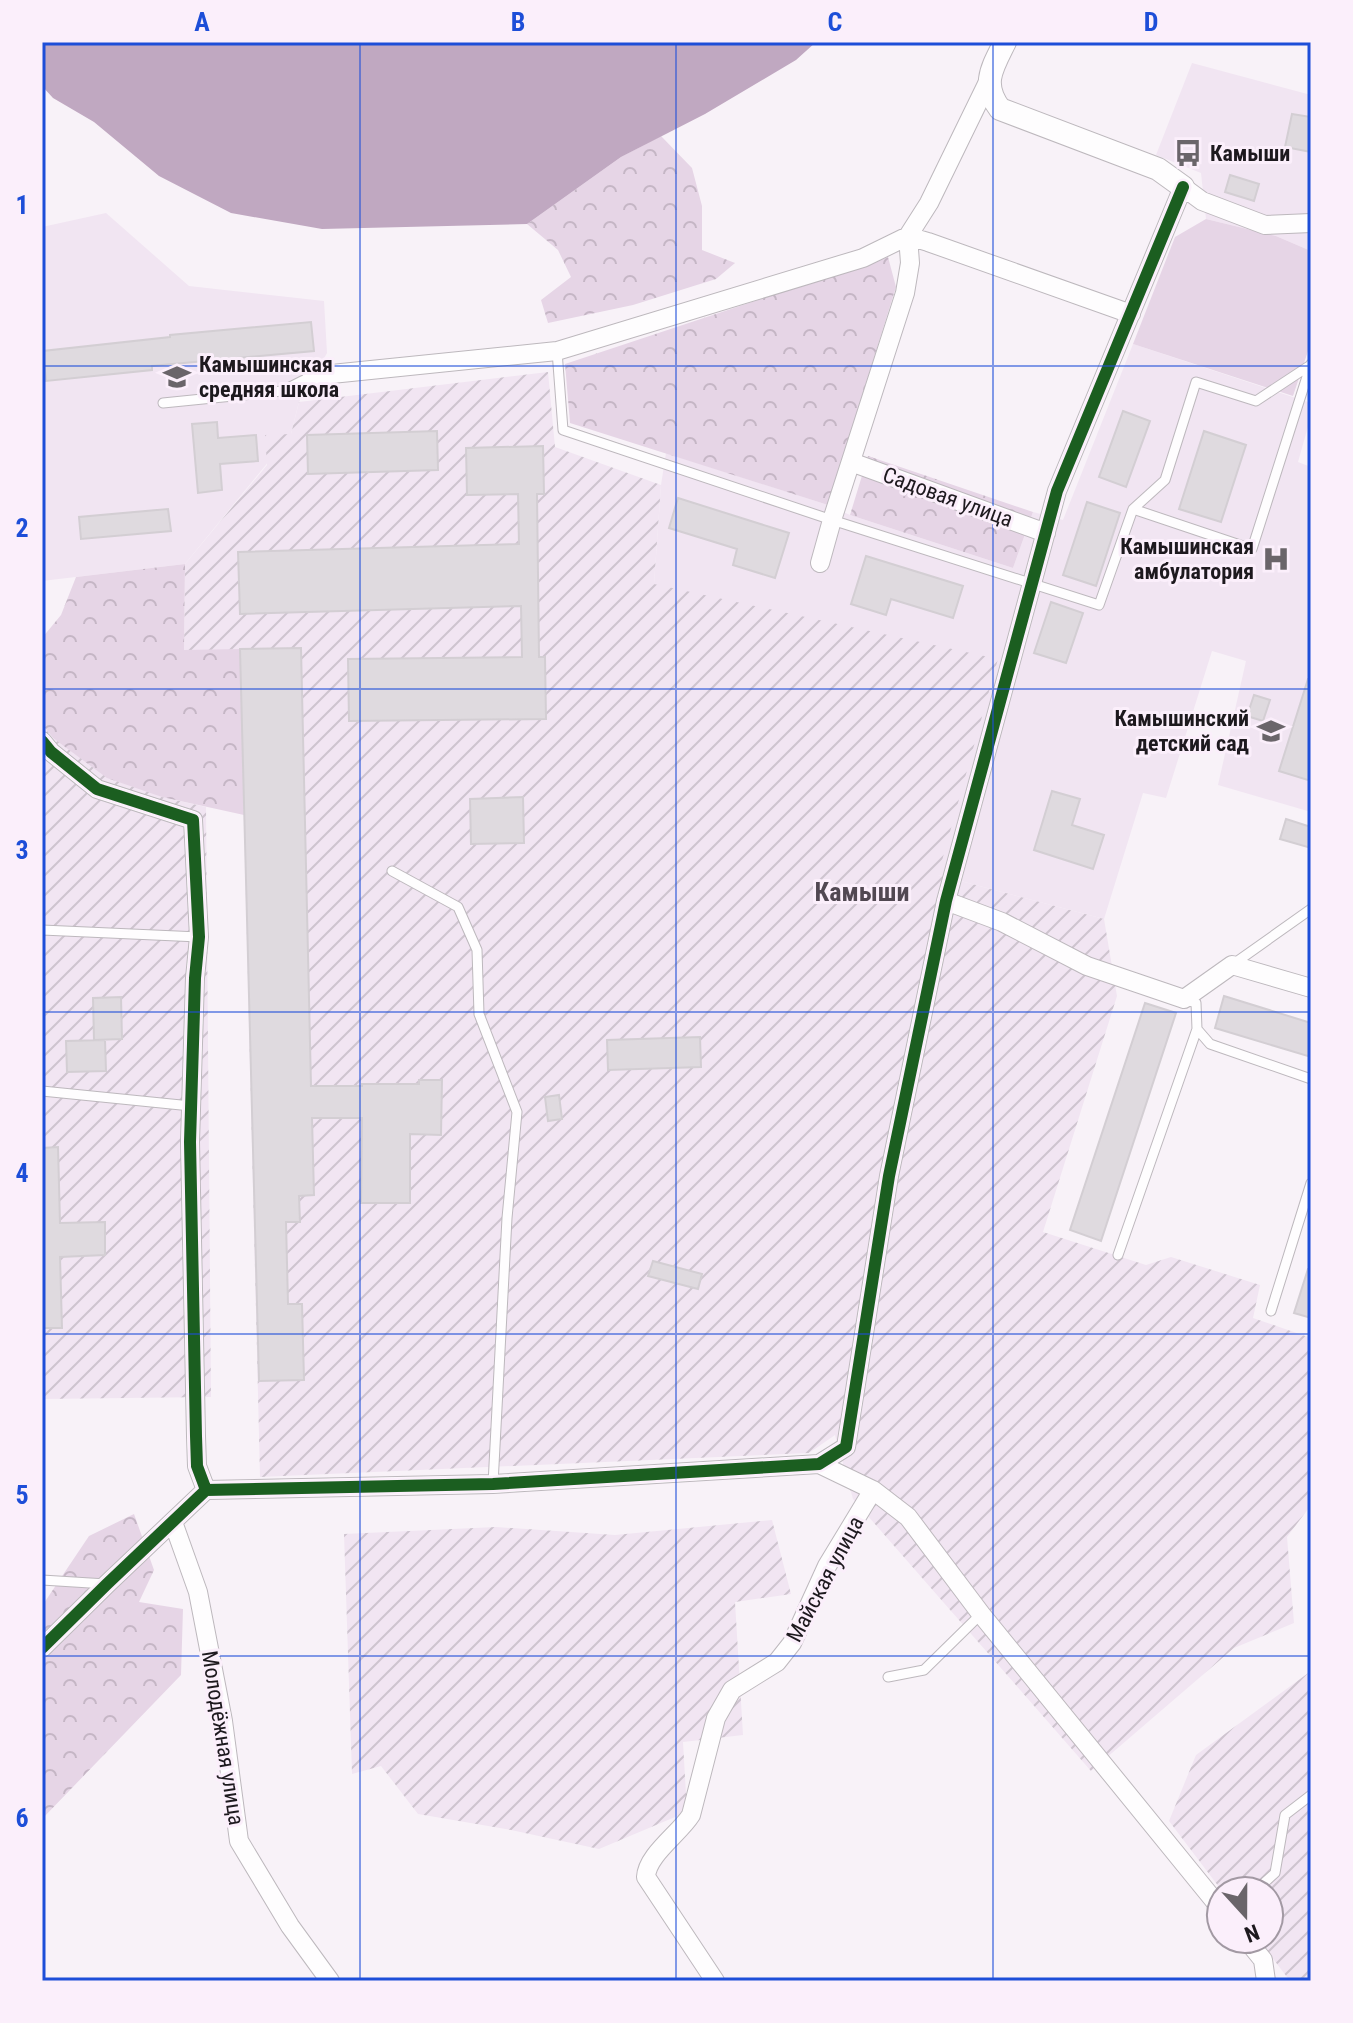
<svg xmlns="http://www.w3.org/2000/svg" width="1353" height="2023" font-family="'Roboto Condensed',sans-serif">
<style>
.built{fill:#f1e5f2}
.industrial{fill:url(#industrial-furrows)}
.forest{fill:url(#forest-crowns)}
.park{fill:#e6d5e6}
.water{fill:#c0a8c1}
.building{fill:#dfdadf;stroke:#d3ced3;stroke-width:2}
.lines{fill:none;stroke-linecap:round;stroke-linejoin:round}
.service-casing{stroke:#bdb8bd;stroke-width:11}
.minor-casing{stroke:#bdb8bd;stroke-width:20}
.tertiary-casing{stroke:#bdb8bd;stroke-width:24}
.service{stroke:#fefdfe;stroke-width:9}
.minor{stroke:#fefdfe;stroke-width:18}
.tertiary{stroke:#fefdfe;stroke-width:22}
.cycleway-casing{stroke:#fbeffb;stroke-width:17}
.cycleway{stroke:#1b5e20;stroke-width:12}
.grid{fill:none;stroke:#1d4ed8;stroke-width:2;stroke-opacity:0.55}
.labels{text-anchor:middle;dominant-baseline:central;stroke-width:6;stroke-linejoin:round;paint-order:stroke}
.poi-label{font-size:22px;font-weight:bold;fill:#1d191e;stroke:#fbeffb;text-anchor:start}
.street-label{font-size:22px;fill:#1d191e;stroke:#fbeffb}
.quarter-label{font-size:26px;font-weight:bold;fill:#514852;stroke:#fbeffb}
.neatline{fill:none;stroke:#1d4ed8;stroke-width:3}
.grid-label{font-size:26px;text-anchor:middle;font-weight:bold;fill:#1d4ed8}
</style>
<defs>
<pattern id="industrial-furrows" width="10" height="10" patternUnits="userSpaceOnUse" patternTransform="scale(2)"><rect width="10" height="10" fill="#f1e5f2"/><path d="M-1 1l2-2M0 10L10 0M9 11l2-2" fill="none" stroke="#cec4cf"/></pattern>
<pattern id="forest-crowns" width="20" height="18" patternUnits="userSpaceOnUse" patternTransform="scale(2)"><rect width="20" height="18" fill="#e6d5e6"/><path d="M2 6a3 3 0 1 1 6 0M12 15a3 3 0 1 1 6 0" fill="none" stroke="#c5b6c5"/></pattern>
</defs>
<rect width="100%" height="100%" fill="#f8f2f8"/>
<!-- built -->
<path class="built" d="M1192 63 1311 95V251L1276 236 1206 219 1201 173 1156 155Z
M106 213 189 286 324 301 327 353 299 402 291 434 185 564 42 581V227Z
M1133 344 1311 403V416L1298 462 1311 467V812L1218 785 1246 661 1212 651 1166 798 1143 793 1104 919 938 875 654 584 661 485 666 453 828 505 850 515 1013 568 1033 512 1063 520Z"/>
<!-- industrial -->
<path class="industrial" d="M548 372 555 447 661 485 654 584 998 659 938 875 1104 919 1117 996 1043 1232 1146 1265 1171 1257 1260 1285 1253 1318 1311 1338V1505L1287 1537 1294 1623 1234 1648 1091 1771 853 1499 835 1435 809 1453 260 1477 240 650 184 651 185 564 267 465 265 435 291 434 299 402Z
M42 724 53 738 162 797 206 807 211 1397 42 1399Z
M772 1520 791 1594 735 1602 743 1735 683 1742 687 1812 599 1849 511 1830 418 1814 381 1766 352 1774 344 1534 496 1527 615 1535Z
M1311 1671V1981H1290L1258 1939H1269V1891H1222L1169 1821 1196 1755Z"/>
<!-- forest -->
<path class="forest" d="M661 136 692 168 702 206V250L735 263 716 279 633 305 548 323 541 300 571 277 558 250 527 224 621 157Z
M888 257 896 287 828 505 570 423 565 364Z
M868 456 1033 512 1013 568 850 515Z
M185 564 184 650 240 649 244 815 162 797 107 778 53 738 42 724V638L61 615 76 577Z
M134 1514 154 1570 139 1602 183 1609 181 1675 42 1819V1606L89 1536Z"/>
<!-- park -->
<path class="park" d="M1206 219 1276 236 1311 251V342L1293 396 1133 344 1175 237Z"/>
<!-- water -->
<path class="water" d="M42 42H816L796 60 705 114 621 157 527 224 322 229 231 213 159 176 94 122 53 98 42 86Z"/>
<!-- building -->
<path class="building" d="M1292 114 1311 117V152L1285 147Z
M1230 175 1259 184 1254 201 1225 192Z
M311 322 314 351 152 366V370L46 381 43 351 170 337V335Z
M1123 411 1150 421 1126 487 1099 477Z
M217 422 218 438 256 435 258 461 220 464 222 490 198 493 192 424Z
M437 431 438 470 308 474 307 435Z
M1204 431 1246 445 1221 522 1179 509Z
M543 446 544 494H537L539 657H545L546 719 349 721 348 659 522 657 521 606 240 614 238 552 519 544 518 494 467 495 466 448Z
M678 498 789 533 775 578 733 565 737 549 669 528Z
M1087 502 1120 513 1096 586 1063 575Z
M168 509 171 531 81 539 79 517Z
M866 556 963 586 953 618 891 599 886 615 851 604Z
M1051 602 1083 613 1066 663 1034 653Z
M301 648 311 1086H362V1084H419V1080H442L441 1135 410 1134V1203H361L362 1118H312L314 1195 299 1196 300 1222H286L288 1304H302L304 1380 259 1381 240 649Z
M1308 679H1311V781L1279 771Z
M1254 695 1270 700 1263 721 1247 716Z
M1052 791 1080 799 1072 825 1104 835 1093 869 1034 850Z
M523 797 524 843 471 844 470 799Z
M1286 819 1311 827V848L1280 839Z
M1224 996 1311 1023V1057L1215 1028Z
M121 997 122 1039 94 1040 93 998Z
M1145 1003 1176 1013 1101 1241 1070 1230Z
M700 1037 701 1067 608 1070 607 1040Z
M105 1040 106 1071 67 1072 66 1041Z
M559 1095 562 1119 548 1121 545 1097Z
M58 1147 60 1223 105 1222V1255L60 1257 62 1328H42V1148Z
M653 1261 702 1274 698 1289 648 1276Z
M1308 1269H1311V1318L1294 1313Z"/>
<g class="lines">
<!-- service casing -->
<g class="service-casing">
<path id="service" d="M557 351 563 430 832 520 1099 605 1133 509 1252 549 1311 364
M163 403 282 391 312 376
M1133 509 1165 480 1196 382 1256 401 1309 366
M392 871 458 907 477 950 479 1014 517 1112 507 1218 493 1484
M42 930 199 937
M1232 965 1311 909
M1197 1029 1210 1044 1311 1079
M42 1091 191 1106
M1118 1255 1197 1029 1196 1003 1185 1000
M1271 1311 1311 1183
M42 1580 106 1584
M888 1677 924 1670 981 1614
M1255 1891 1275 1873 1285 1815 1311 1795"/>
</g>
<!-- minor casing -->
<g class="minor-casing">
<path id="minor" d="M312 376 557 351 863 258 908 236 929 203 988 82
M851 462 1046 533
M820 563 832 520 905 293 910 263 908 236 928 242 1131 314
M42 741 51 752 97 789 193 820 199 937 195 978 190 1142 196 1436 197 1466 206 1490
M946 901 1002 922 1087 966 1184 999 1232 965 1311 988
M819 1464 873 1490 908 1517 981 1614 1221 1909
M173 1522 198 1592 223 1721 239 1841 290 1926 330 1981
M42 1648 107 1584 206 1490 493 1484 819 1464 846 1447 889 1176 946 901 1057 491 1183 187 1202 201 1265 225 1311 223
M1246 1939 1263 1960 1266 1981
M715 1981 646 1877C647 1855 679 1834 691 1815L716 1718 732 1690 777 1662 792 1643 827 1566 873 1490"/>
</g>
<!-- tertiary casing -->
<g class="tertiary-casing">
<path id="tertiary" d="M1005 42C992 68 981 84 1000 109L1158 169 1183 187"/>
</g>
<!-- service -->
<use href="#service" class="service"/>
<!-- minor -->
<use href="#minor" class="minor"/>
<!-- tertiary -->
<use href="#tertiary" class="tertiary"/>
<!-- cycleway casing -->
<g class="cycleway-casing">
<path id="cycleway" d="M42 741 51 752 97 789 193 820 199 937 195 978 190 1142 196 1436 197 1466 206 1490
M42 1648 107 1584 206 1490 493 1484 819 1464 846 1447 889 1176 946 901 1057 491 1183 187"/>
</g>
<!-- cycleway -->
<use href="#cycleway" class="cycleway"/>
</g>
<!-- grid -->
<path class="grid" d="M360 42V1981M676 42V1981M993 42V1981M42 366H1311M42 689H1311M42 1012H1311M42 1334H1311M42 1656H1311"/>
<!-- icons -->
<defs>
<g id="bus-bare" transform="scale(2.16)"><path d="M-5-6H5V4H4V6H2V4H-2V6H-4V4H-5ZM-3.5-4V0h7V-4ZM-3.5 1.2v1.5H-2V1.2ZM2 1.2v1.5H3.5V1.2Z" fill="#6a656a" stroke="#fbeffb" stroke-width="2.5" paint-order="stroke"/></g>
<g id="school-bare" transform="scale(2.16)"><path d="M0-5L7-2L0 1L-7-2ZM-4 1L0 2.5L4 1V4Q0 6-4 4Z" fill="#6a656a" stroke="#fbeffb" stroke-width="2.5" paint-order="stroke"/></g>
<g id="hospital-bare" transform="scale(2.16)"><path d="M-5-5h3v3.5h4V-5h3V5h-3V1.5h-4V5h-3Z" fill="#6a656a" stroke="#fbeffb" stroke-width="2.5" paint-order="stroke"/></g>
</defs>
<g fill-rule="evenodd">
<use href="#bus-bare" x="1188" y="153"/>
<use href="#school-bare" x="177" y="377"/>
<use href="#hospital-bare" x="1276" y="559"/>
<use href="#school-bare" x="1271" y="731"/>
</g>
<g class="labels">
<!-- poi labels -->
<g class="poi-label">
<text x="1210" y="153">Камыши</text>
<text x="199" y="364">Камышинская<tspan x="199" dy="25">средняя школа</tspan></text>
<text x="1254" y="546" text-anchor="end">Камышинская<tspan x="1254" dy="25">амбулатория</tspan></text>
<text x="1249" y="718" text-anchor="end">Камышинский<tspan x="1249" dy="25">детский сад</tspan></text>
</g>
<!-- street labels -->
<g class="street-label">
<text transform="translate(948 497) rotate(20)">Садовая улица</text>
<text transform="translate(825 1579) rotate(-62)">Майская улица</text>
<text transform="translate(223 1738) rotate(81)">Молодёжная улица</text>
</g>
<!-- quarter labels -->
<g class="quarter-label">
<text x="862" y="892">Камыши</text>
</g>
</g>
<!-- border -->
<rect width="1353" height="2023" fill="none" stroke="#fbeffb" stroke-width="88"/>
<!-- north arrow -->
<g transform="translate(1245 1915) rotate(159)"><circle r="38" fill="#fbeffb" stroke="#a299a3" stroke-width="2"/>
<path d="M0-6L14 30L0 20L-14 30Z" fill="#6a656a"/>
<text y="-12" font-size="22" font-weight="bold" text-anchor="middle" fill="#1d191e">N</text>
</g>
<rect x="44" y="44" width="1265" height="1935" class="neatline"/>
<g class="grid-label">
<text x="202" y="31">A</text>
<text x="518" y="31">B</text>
<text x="835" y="31">C</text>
<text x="1151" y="31">D</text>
<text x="22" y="214">1</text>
<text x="22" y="537">2</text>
<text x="22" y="859">3</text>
<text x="22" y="1182">4</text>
<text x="22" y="1504">5</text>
<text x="22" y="1827">6</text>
</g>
</svg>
